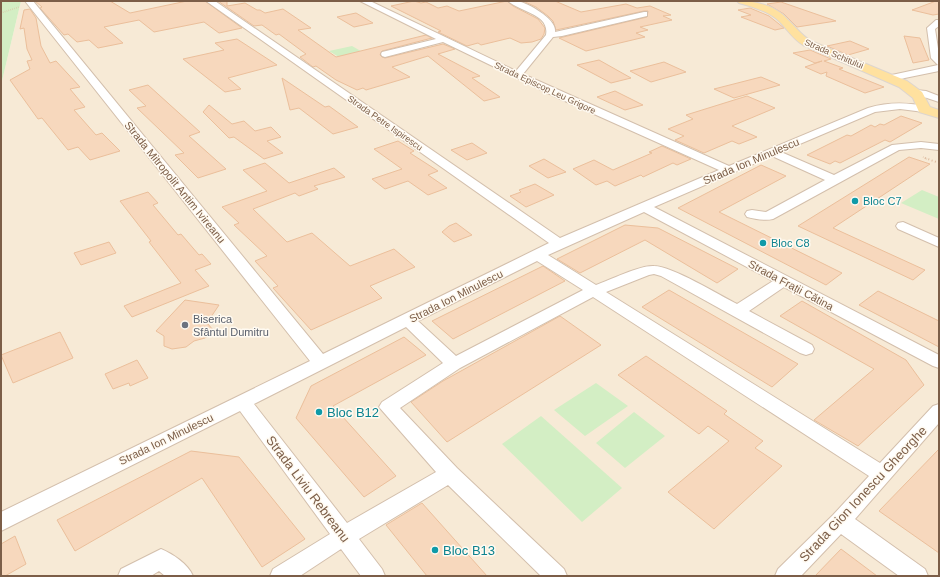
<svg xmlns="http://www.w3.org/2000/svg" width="940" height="577" font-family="Helvetica,sans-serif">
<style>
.residential{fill:#f7ead6}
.green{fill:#d3eec4}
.building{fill:#f7d8bd;stroke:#ebbf9b}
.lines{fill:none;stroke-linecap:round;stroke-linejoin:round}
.minor-casing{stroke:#d3bfac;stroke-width:2}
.major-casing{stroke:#ddd5cf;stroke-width:2}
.path-far1{stroke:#ddbb9f;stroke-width:1.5;stroke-dasharray:0.5 1.5;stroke-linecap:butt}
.path{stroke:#ddbb9f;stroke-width:2;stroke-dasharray:1 2.5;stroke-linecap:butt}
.minor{fill:#fff;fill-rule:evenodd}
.major{fill:#ffe19f;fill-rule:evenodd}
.culture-dot{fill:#0f9aa8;stroke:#fffaf1;stroke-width:1.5}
.worship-dot{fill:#6b7280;stroke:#fffaf1;stroke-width:1.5}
.labels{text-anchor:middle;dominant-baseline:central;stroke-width:3;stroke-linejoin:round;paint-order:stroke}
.far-street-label{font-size:9px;fill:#7c5e48;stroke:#fffaf1}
.street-label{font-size:11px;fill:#7c5e48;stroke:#fffaf1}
.culture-label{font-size:11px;fill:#0d838f;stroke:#fffaf1;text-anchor:start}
.worship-label{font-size:11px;fill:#5b616d;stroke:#fffaf1;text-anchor:start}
.near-culture-label{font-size:13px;fill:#0d838f;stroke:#fffaf1;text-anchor:start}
.near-street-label{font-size:13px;fill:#7c5e48;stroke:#fffaf1}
</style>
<rect width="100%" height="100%" fill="#fef7e8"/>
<!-- residential -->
<path class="residential" d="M21 1H939V576H1V85Z"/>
<!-- green -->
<path class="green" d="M1 1H21L1 85Z
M352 46 380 62 357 68 329 51Z
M922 190 939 197V219L901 203Z
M596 383 628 406 585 436 554 410Z
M634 412 665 436 625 468 596 443Z
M541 416 622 488 582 522 502 444Z"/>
<!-- building -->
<path class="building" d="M35 1H110L130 13 187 1H205L242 28 219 33 204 22 154 32 139 20 104 27 123 43 98 48 89 40 77 42 68 34 64 35 40 8 42 7Z
M218 1H227V6L245 3 257 10H260L265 13 283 9 311 28 298 30 336 57 426 35 432 38 382 51 380 55 382 57 385 58 443 44 455 49 438 54 480 76 472 78 500 97 484 101 428 56 392 67 410 77 366 90 363 88 357 90 336 80 316 66 313 67 300 57 306 54 279 34 276 35 262 25 254 26Z
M414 1 421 3 426 2 438 8 447 6 459 11 507 1 513 6 538 19 545 28 544 34 541 39 532 42 521 43 510 38 481 45 478 43 467 46 438 32 441 31 391 6Z
M523 1H555L581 12 626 4 637 8 650 6 671 15 663 16 672 20 640 27 648 30 636 33 645 37 586 51 559 38 647 17 648 11H644L556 30 553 21 548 16 536 7Z
M936 1H939V14L933 15 912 10Z
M781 2 836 21 797 27 784 14 767 4Z
M750 8 769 16 784 28 775 30 741 17 751 15 738 10Z
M30 9 36 18 41 46 50 63 56 61 80 87 70 89 85 107 74 110 96 135 102 133 120 151 90 160 78 147 68 150 42 118 38 119 10 80 30 69 27 61 32 60 27 49 24 28 20 29 24 10Z
M356 13 373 23 354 27 337 17Z
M904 36 920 38 929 60 913 63Z
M237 39 277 65 228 78 241 89 225 92 183 59 224 50 215 43Z
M850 41 869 49 848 55 827 46Z
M810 50 831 59 824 61 843 68 839 69 884 87 865 93 826 76 827 72 821 74 805 67 822 61 815 63 793 53Z
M599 60 631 78 611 83 577 65Z
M664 62 686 72 651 82 630 71Z
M761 77 780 85 734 98 714 89Z
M282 78 325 107 329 106 358 127 333 134 299 108 290 110Z
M148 85 200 132 189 136 226 169 198 178 175 155 184 153 137 108 146 106 129 90Z
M615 91 643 105 625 110 597 97Z
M747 96 775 108 732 126 757 137 739 144 732 141 704 153 675 140 684 136 668 129 693 119 686 115Z
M209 105 232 124 244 121 255 131 271 127 281 137 267 141 283 153 264 159 234 137 229 138 203 112Z
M901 116 922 123 890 142 885 140 840 163 835 161 830 164 807 155 847 135 851 136 871 125 875 127 880 124 884 125Z
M398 141 414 151 410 153 438 171 428 175 447 188 428 195 408 181 385 189 372 179 402 169 374 149Z
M472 143 487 153 467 160 451 150Z
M662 146 691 159 677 165 673 163 643 177 641 175 615 186 607 181 596 185 573 169 594 160 613 170 652 153 649 152Z
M909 157 930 164 833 228 925 270 913 280 798 226Z
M544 159 566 172 548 178 529 166Z
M265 163 289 183 334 168 345 177 314 186 318 189 299 196 295 193 253 209 287 242 312 233 350 266 394 249 415 267 370 286 382 298 311 330 273 288 278 286 255 261 267 256 234 225 239 223 222 207 267 191 243 170Z
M761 165 786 176 719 212 842 273 826 285 678 208Z
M535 184 554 195 526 207 510 196 521 192 519 190Z
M148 192 158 203 153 205 178 235 181 234 199 255 202 254 211 264 195 270 209 286 132 317 124 306 181 283 149 242 151 241 120 201Z
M456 223 472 235 454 242 442 232 449 226Z
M625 225 658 228 738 269 717 283 645 240 580 273 557 259Z
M109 242 116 253 81 265 74 253Z
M543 266 565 281 453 339 432 321Z
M669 290 798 364 772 387 642 307Z
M878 291 939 321V347L859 305Z
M185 300 219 305 207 323 214 331 205 338 194 341 186 347 172 349 164 346V336L156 331Z
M802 301 906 360 924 385 858 446 814 420 874 369 780 316Z
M560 316 601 345 447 442 411 402 443 381Z
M60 332 73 358 13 383 1 355Z
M404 337 426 355 333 406 396 476 364 497 296 418 311 386Z
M646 356 727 411 724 414 763 441 755 448 782 466 714 529 668 492 729 441 708 426 699 434 618 375Z
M137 360 148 378 130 386 129 383 113 389 105 374Z
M939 449V553L879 511Z
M191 451 239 457 305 539 262 567 202 478 75 551 57 520Z
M422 503 487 576H427L386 525Z
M15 536 26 564 5 576H1V544Z
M841 549 877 576H815Z"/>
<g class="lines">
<!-- minor casing -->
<g class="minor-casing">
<path id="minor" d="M25 1H33L323 354 549 243 206 1H215L560 238 719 170 556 97 443 42 385 57 382 56 381 54 382 52 436 39 360 1H370L516 71 546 35C550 14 520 12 508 1 511 1 515 0 518 1 529 4 557 19 555 32L644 12H647V16L562 36 553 37 523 74 729 166 868 108C889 102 907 102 928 107L929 109 924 112 900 109 875 112 781 152 834 175 892 145 921 142 939 144V150L921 148 899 150 773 219C765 221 755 219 747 217L745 214 747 211 752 210 766 212 825 180 772 156 654 207 939 355V368L933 366 784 287 749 311 812 345 814 349 812 353 806 355 800 353 661 276 654 274 649 275 606 292 880 463 933 406 939 404V423L855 519 925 569 928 576H899L841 534 801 576H775L778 569 833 515 869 476 593 297 460 368 400 408 457 468 564 569 567 576H541L448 485 359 539 382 569 385 576H361L341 549 300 576H270L273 569 330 534 240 411 1 531V512L310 361ZM644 212 773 281 737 304C719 295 672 266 654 266 640 265 610 280 596 285L548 255ZM537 261 583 290 456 356 418 321ZM406 327 443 363 382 402 379 407 436 472 347 523 254 404Z
M936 20H939V26L935 29 939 55V71L890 81 887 80 885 78 887 76 938 65 931 58 927 28Z
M916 90 926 91 939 96V102L924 97 913 95 911 93Z
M903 222 939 238V247L898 229 896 226 898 223Z
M161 549C173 554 188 564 193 576H165L159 571 151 576H118L121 569Z"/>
</g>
<!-- major casing -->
<g class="major-casing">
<path id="major" d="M737 1C756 1 775 5 788 20 796 27 801 35 811 41L907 81 922 92 930 107 939 110V118L919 112 913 98 899 87 803 45C793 39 787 29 779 21 768 11 753 7 739 3Z"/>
</g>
<!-- path-far1 -->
<path class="path-far1" d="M1 13 19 7
M923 157 927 159"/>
<!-- path -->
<path class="path" d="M925 158 939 163"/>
<!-- minor -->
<use href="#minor" class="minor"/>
<!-- major -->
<use href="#major" class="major"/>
</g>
<!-- markers -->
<g class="culture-dot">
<circle cx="855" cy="201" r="4"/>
<circle cx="763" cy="243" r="4"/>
<circle cx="319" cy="412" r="4"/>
<circle cx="435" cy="550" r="4"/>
</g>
<circle class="worship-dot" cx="185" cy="325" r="4"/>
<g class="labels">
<!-- far-street labels -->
<g class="far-street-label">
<text transform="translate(834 54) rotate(23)">Strada Schitului</text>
<text transform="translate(545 88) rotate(25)">Strada Episcop Leu Grigore</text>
<text transform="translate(385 123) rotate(35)">Strada Petre Ispirescu</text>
</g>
<!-- street labels -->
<g class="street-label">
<text transform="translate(751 161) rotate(-23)">Strada Ion Minulescu</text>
<text transform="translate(175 182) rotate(51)">Strada Mitropolit Antim Ivireanu</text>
<text transform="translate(791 285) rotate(28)">Strada Frații Cătina</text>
<text transform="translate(456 296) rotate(-27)">Strada Ion Minulescu</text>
<text transform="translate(166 439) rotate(-26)">Strada Ion Minulescu</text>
</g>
<!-- culture labels -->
<g class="culture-label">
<text x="863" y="201">Bloc C7</text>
<text x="771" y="243">Bloc C8</text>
</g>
<!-- worship labels -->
<g class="worship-label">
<text x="193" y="319">Biserica<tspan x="193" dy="13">Sfântul Dumitru</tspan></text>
</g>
<!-- near-culture labels -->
<g class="near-culture-label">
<text x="327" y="412">Bloc B12</text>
<text x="443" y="550">Bloc B13</text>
</g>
<!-- near-street labels -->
<g class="near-street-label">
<text transform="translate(308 489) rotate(53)">Strada Liviu Rebreanu</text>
<text transform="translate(863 494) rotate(-47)">Strada Gion Ionescu Gheorghe</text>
</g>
</g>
<!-- border -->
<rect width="940" height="577" fill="none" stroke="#7c5e48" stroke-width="4"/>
</svg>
